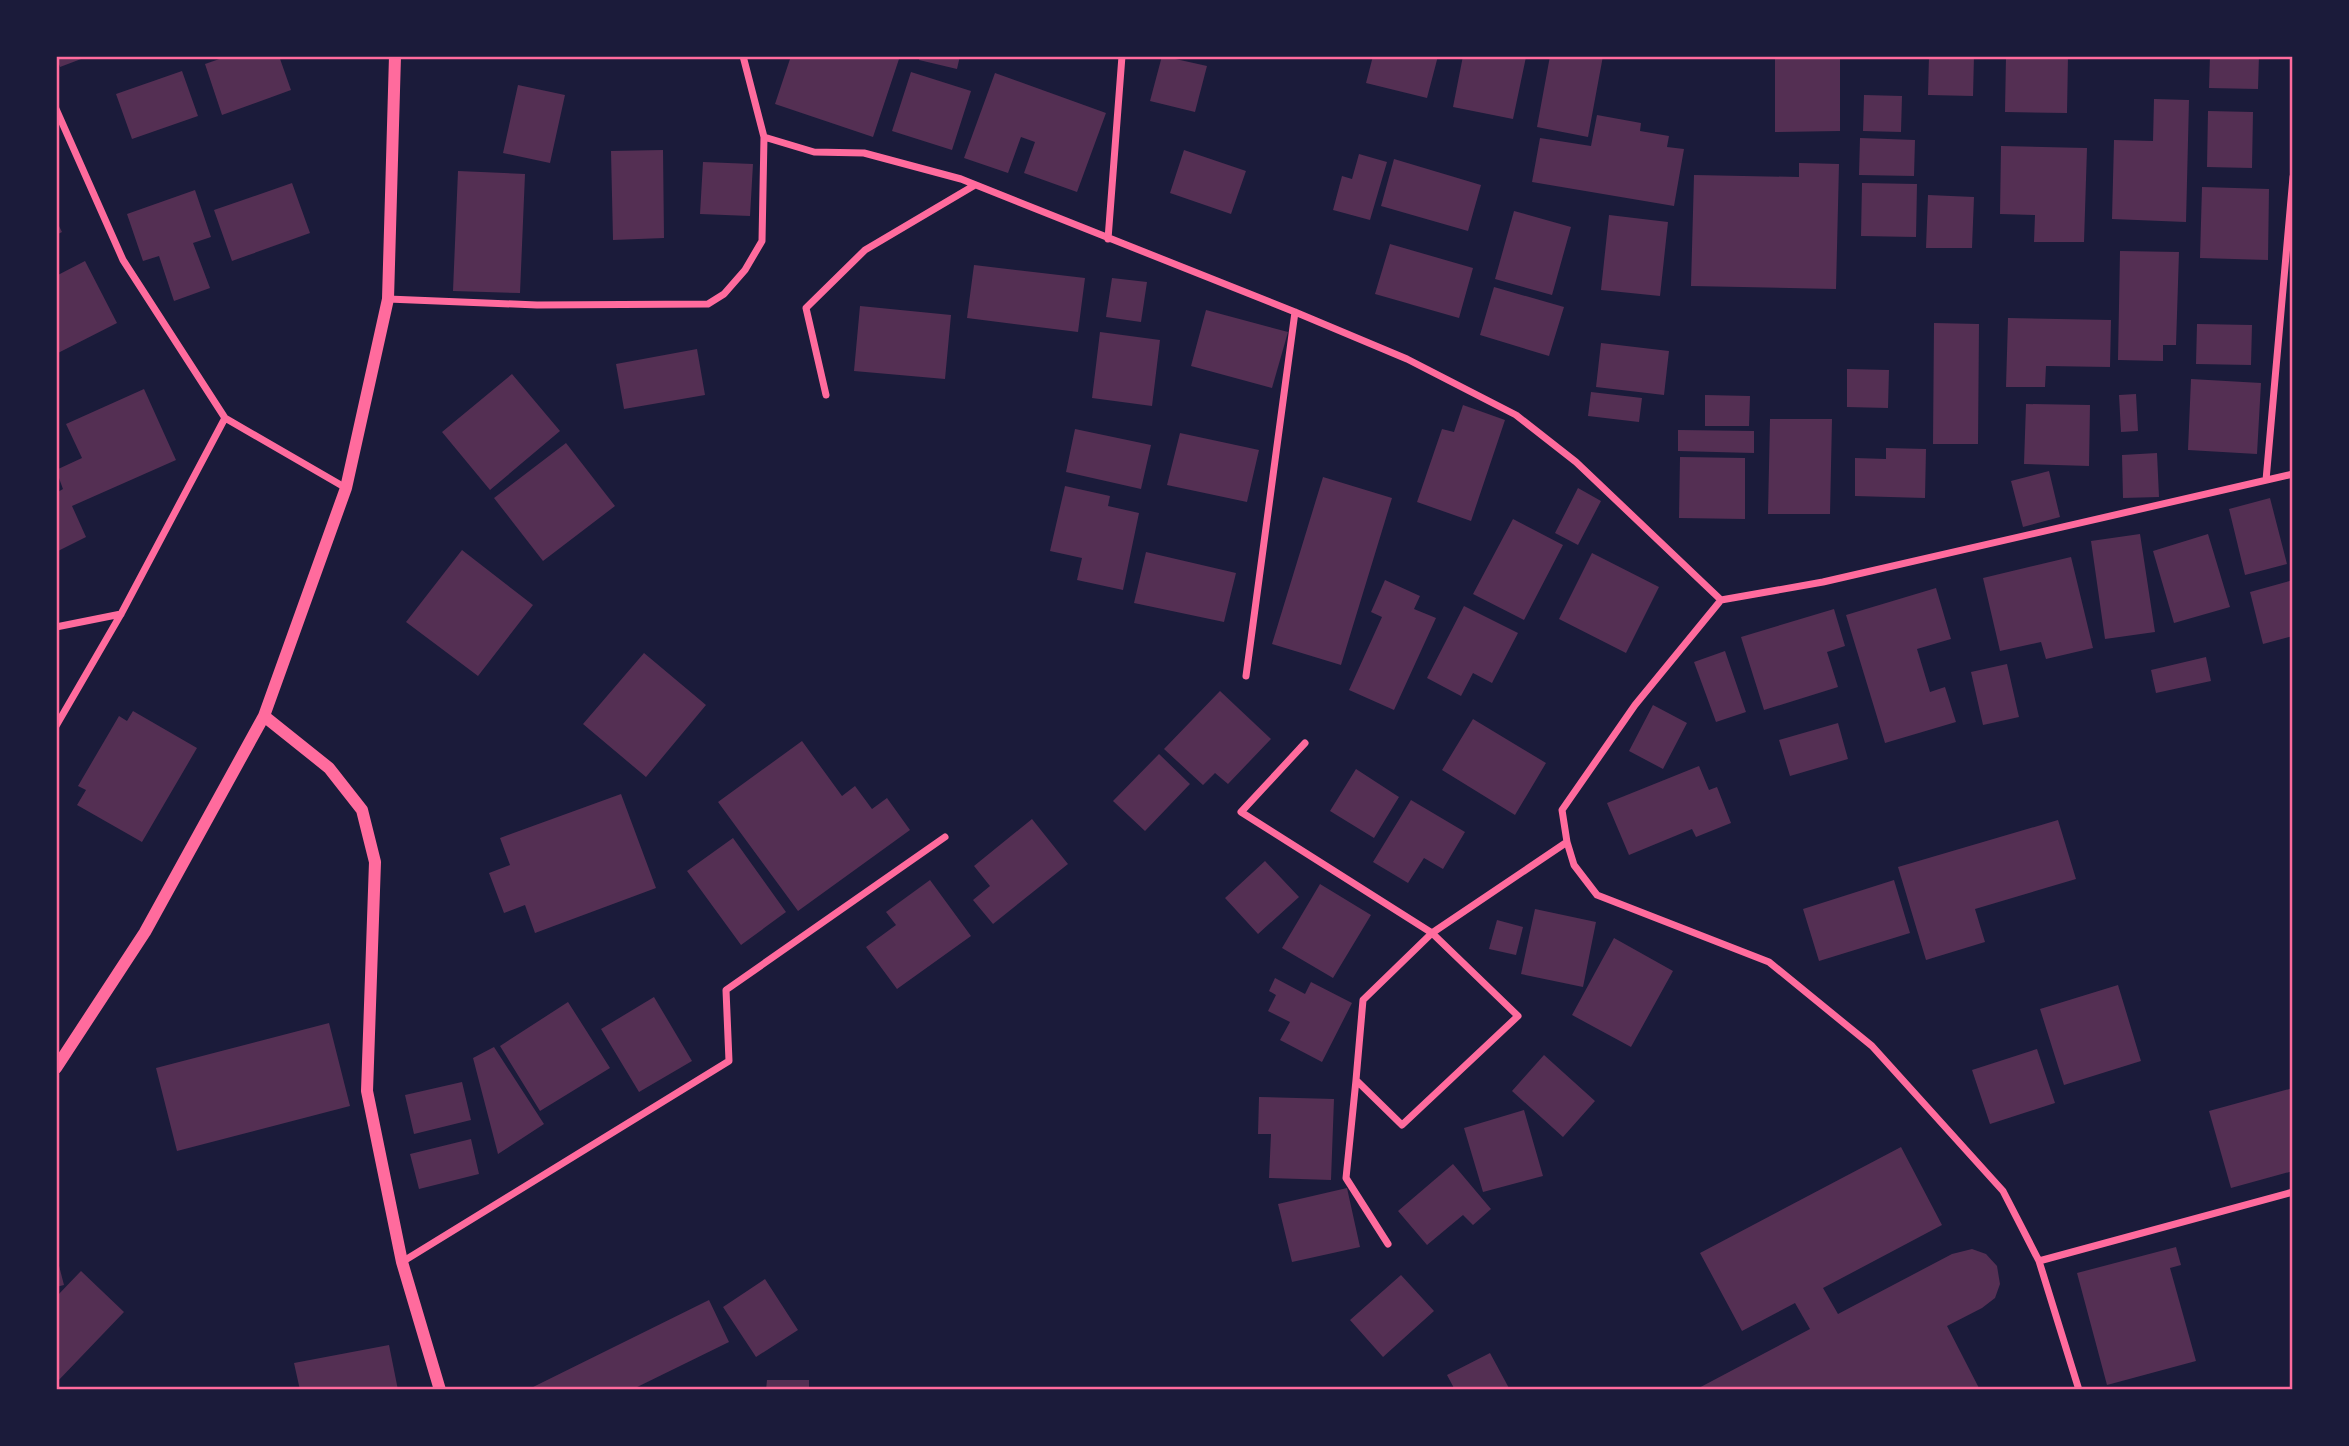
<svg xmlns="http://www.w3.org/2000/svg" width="2349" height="1446" font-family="'Playfair Display',serif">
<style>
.building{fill:#542f53}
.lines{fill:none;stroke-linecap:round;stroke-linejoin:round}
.minor{stroke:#ff6b9d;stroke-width:7}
.tertiary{stroke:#ff6b9d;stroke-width:12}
.neatline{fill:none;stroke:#ff6b9d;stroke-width:2.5}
</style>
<rect width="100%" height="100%" fill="#1b1b3a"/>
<!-- building -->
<path class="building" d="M56 56H89L60 67Z
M228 56H279L291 90 222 115 205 64Z
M791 56H900L873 137 775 104Z
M920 56H960L957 69 919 60Z
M1162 56 1207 66 1195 112 1150 101Z
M1373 56H1438L1427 98 1366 83Z
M1463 56 1526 57 1513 119 1453 107Z
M1550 56H1603L1588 137 1537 127Z
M1775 56H1840V131L1775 132Z
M1929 56H1974L1973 96 1928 95Z
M2006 56H2068L2067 113 2005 112Z
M2210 56H2259L2258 89 2209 88Z
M182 71 198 116 132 139 116 94Z
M911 72 971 91 952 150 892 131Z
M995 73 1106 113 1077 192 1024 173 1035 142 1021 137 1008 173 964 158Z
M518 85 565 95 550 163 503 153Z
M1864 95 1902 96 1901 132 1863 131Z
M2154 99 2189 100 2186 222 2112 219 2114 140 2153 141Z
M2208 111 2253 112 2252 168 2207 167Z
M1597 115 1641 123 1640 131 1669 136 1667 147 1684 149 1674 206 1532 182 1540 138 1591 146Z
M1860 138 1915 140 1914 176 1859 175Z
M2001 146 2087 148 2084 242H2034L2035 215 2000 214Z
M663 150 664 238 613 240 611 151Z
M1184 150 1246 171 1231 214 1170 193Z
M1359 154 1387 162 1370 220 1333 210 1342 176 1352 179Z
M1394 159 1481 185 1468 231 1381 206Z
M703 162 753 164 750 216 700 214Z
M1799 163 1839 164 1836 289 1691 286 1694 175 1799 177Z
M458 171 525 174 520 293 453 291Z
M292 183 310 233 232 261 214 210Z
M1862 183 1917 184 1916 237 1861 236Z
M2202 187 2269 189 2268 260 2200 258Z
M195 190 211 237 193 243 210 288 174 301 159 256 143 261 127 214Z
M1928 195 1974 197 1972 248H1926Z
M1514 211 1571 227 1552 295 1495 279Z
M1609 215 1668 222 1660 296 1601 290Z
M56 220 62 232 56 235Z
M1390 244 1473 268 1459 318 1375 294Z
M2120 251 2179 252 2176 345H2163V361L2118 360Z
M85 261 117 323 56 354V276Z
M974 265 1085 278 1078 332 967 318Z
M1112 278 1147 282 1141 322 1106 317Z
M1494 287 1564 307 1549 356 1480 335Z
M860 306 951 315 945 379 854 371Z
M1206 310 1288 332 1272 388 1191 366Z
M2008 318 2111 320 2110 367 2046 366 2045 387H2006Z
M1934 323 1979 324 1978 444H1933Z
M2197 324 2252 325 2251 365 2196 364Z
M1100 332 1160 340 1152 406 1092 398Z
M1601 343 1669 351 1664 395 1596 387Z
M697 349 705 395 624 409 616 364Z
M1847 369 1889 370 1888 408 1847 407Z
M512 374 560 431 490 490 442 432Z
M2191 379 2261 383 2257 454 2188 450Z
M144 389 176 460 72 506 86 537 56 552V493L63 489 56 470 82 458 66 424Z
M1591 392 1642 398 1639 422 1588 416Z
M2136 394 2138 431 2121 432 2119 395Z
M1705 395 1750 396 1749 426H1705Z
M2026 404 2090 405 2089 466 2024 464Z
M1463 405 1505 420 1471 521 1417 502 1442 429 1454 432Z
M1770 419H1832L1830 514H1768Z
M1075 429 1151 445 1141 489 1066 472Z
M1678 430 1754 431V453L1678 451Z
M1180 433 1259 450 1247 502 1167 485Z
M566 443 615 506 543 561 494 498Z
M1886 448 1926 449 1925 498 1855 496V458L1886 459Z
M2157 453 2159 497 2123 498 2122 455Z
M1680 457 1745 458V519L1679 518Z
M2049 471 2060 517 2023 527 2011 481Z
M1323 477 1392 498 1341 665 1272 644Z
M1065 486 1110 496 1108 506 1139 513 1123 590 1077 580 1082 558 1050 551Z
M1578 488 1601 501 1578 545 1555 533Z
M2270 498 2287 564 2245 575 2229 509Z
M1513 519 1563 545 1524 620 1473 594Z
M2140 534 2155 632 2105 639 2091 541Z
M2208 534 2230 607 2174 623 2153 551Z
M462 550 533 605 478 676 406 622Z
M1146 552 1236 573 1224 622 1134 603Z
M1592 553 1659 587 1626 653 1559 619Z
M2071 557 2093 648 2046 659 2041 642 2000 651 1983 578Z
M1385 580 1420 596 1414 609 1436 618 1394 710 1349 690 1382 617 1371 612Z
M2293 580V636L2263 644 2250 592Z
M1936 588 1951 639 1917 649 1930 692 1945 687 1956 722 1885 743 1846 615Z
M1464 606 1518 633 1492 683 1473 673 1461 696 1427 678Z
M1834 609 1845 646 1827 652 1838 687 1764 710 1741 637Z
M1725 651 1746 712 1716 722 1694 662Z
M644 653 706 705 646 777 583 724Z
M2206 657 2211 681 2156 693 2151 670Z
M2007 664 2019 717 1983 725 1971 672Z
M1220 691 1271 739 1228 784 1215 773 1203 785 1164 749Z
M1653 705 1687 723 1663 769 1629 751Z
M133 711 197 748 142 842 77 805 86 790 78 786 119 716 127 721Z
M1473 719 1546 763 1515 815 1442 770Z
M1838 723 1848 759 1790 776 1779 740Z
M802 741 842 796 855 786 872 809 887 798 910 830 798 911 718 802Z
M1159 754 1190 784 1145 831 1113 801Z
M1699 766 1709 790 1717 787 1731 823 1696 837 1692 829 1629 855 1607 803Z
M1356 769 1399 797 1374 838 1330 811Z
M621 794 656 888 535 933 525 905 504 913 489 873 510 865 500 838Z
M1411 800 1465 832 1443 869 1424 858 1408 883 1373 862Z
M1032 819 1068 864 993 924 973 900 990 886 974 866Z
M2058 820 2076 879 1975 909 1985 942 1926 960 1898 867Z
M733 838 786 912 741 945 687 871Z
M1265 861 1299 897 1258 934 1225 898Z
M930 880 971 936 897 989 866 947 896 925 886 912Z
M1894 880 1910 933 1819 961 1803 909Z
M1320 884 1371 915 1333 978 1282 948Z
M1535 909 1596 922 1583 987 1521 974Z
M1497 920 1523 927 1516 955 1489 949Z
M1614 938 1673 971 1631 1047 1572 1015Z
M1275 978 1305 994 1311 982 1352 1003 1322 1062 1280 1040 1290 1022 1268 1011 1276 995 1269 991Z
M2118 985 2141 1061 2064 1085 2040 1009Z
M654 997 692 1061 639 1092 601 1029Z
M568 1002 610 1068 540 1111 500 1046Z
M329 1023 350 1106 177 1151 156 1068Z
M494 1047 544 1124 498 1154 473 1058Z
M2037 1049 2055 1103 1990 1124 1972 1070Z
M1544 1055 1595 1101 1563 1137 1512 1091Z
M462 1082 471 1120 414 1134 405 1095Z
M2293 1088V1171L2231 1188 2209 1111Z
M1259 1097 1334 1099 1331 1180 1269 1178 1271 1134H1258Z
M1524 1110 1543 1176 1483 1192 1464 1128Z
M471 1139 479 1174 419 1189 410 1154Z
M1901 1147 1942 1225 1823 1288 1838 1314 1952 1254 1972 1249 1986 1254 1997 1266 2000 1284 1995 1298 1982 1308 1947 1326 1980 1390H1695L1810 1329 1795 1303 1742 1331 1700 1253Z
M1453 1164 1491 1209 1473 1225 1463 1215 1427 1245 1398 1211Z
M1347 1188 1360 1247 1292 1262 1278 1204Z
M2176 1247 2181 1265 2170 1268 2196 1361 2107 1385 2077 1273Z
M57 1258 64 1285 56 1287V1259Z
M81 1271 124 1312 56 1383V1297Z
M1401 1275 1434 1311 1383 1357 1350 1320Z
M765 1279 798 1330 756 1357 723 1307Z
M709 1300 729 1342 631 1390H527Z
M389 1345 398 1390H300L294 1363Z
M1490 1353 1510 1390H1455L1447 1375Z
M767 1380H809V1390H766Z"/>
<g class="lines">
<!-- minor -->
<path class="minor" d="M56 109 123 260 225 418 346 488
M764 137 814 152 864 153 961 179 1295 312 1407 359 1516 415 1576 462 1721 600
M1108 239 1122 56
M388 299 537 305 708 304 724 294 745 270 762 241 764 137 743 56
M826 395 806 308 865 250 975 185
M2266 480 2293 177
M56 627 121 614
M1246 676 1295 312
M56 726 121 614 225 418
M1305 743 1241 812 1432 933 1518 1016 1402 1125 1356 1080 1363 1000 1432 933 1567 842
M1356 1080 1346 1178 1388 1244
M2039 1261 2293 1192
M402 1262 729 1061 726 990 945 837
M2079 1390 2039 1261 2003 1191 1872 1046 1769 962 1597 895 1574 865 1567 842 1562 810 1635 705 1721 600 1823 582 2293 474"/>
<!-- tertiary -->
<path class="tertiary" d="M264 716 329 768 362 810 375 862 367 1091 402 1262 440 1390
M56 1068 145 932 264 716 346 488 388 299 395 56"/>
</g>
<!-- border -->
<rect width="2349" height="1446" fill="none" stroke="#1b1b3a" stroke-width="116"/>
<rect x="58" y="58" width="2233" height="1330" class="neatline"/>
</svg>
